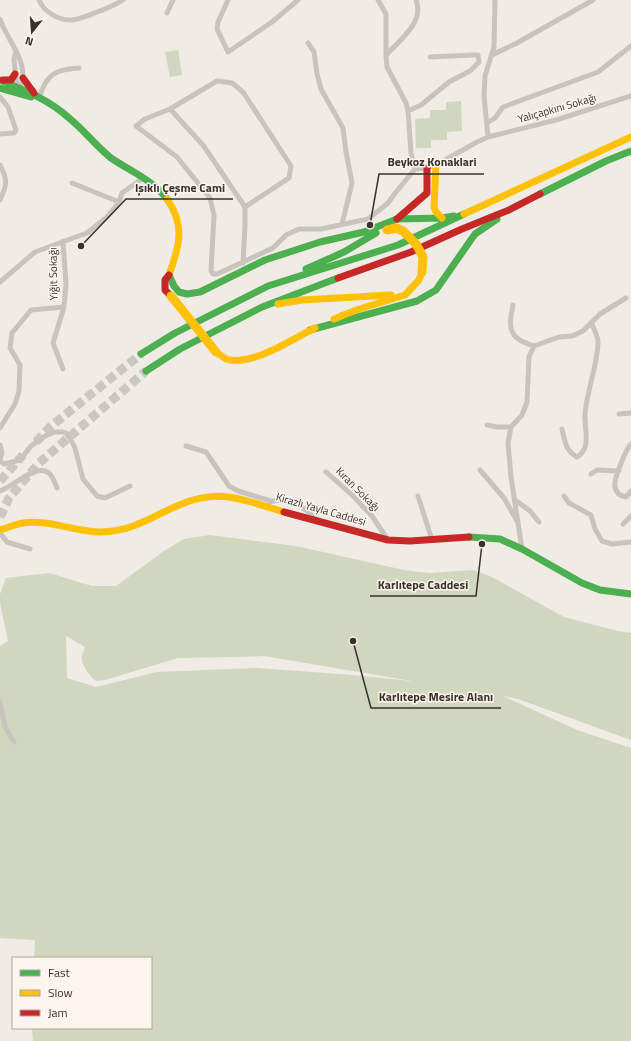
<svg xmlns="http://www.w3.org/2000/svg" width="631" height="1041" font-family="'Titillium Web',sans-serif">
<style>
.green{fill:#d1d6bf;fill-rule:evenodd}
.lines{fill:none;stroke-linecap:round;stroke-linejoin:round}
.highway-tunnel{stroke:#ccc6c0;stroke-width:9;stroke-dasharray:9 4.5;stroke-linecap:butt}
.street{stroke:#c9c3be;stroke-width:5}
.fast{stroke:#4caf50;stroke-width:7}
.slow{stroke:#ffc107;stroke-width:7}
.jam{stroke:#c62828;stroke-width:7}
.slow-bridge{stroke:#ffc107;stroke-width:9}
.labels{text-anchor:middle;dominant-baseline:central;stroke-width:3;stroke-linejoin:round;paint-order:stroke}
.street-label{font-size:11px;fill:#3b302b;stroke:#fbf5ee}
.leader{fill:none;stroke:#3b302b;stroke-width:1.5}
.callout-dot{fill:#3b302b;stroke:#fbf5ee;stroke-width:1.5}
.callout-label{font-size:12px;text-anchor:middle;font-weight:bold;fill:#3b302b;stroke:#fbf5ee;stroke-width:3;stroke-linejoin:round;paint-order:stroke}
</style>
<rect width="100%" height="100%" fill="#f0ebe5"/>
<!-- green -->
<path class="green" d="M178 50 182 75 170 77 165 52Z
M461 101 462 131 447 132V140H431V148H416L415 119 430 118V110H446V102Z
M210 535 296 546 404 570 429 573 473 570 492 577 564 617 618 631 631 633V740L518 699 503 696 577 730 631 748V1041H33L32 1028H151V958H34L35 940 0 938V646L8 641 0 603V594L6 578 49 573 92 586H116L164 551 184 539ZM66 636 85 647C84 651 81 655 82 660 82 666 91 677 96 681L105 680 178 658 238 657 264 656 412 681 352 675 257 668 157 672 96 687 67 678Z"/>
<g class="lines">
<!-- highway-tunnel -->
<path class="highway-tunnel" d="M36 442 50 427 141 354
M0 481 23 455
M0 517 9 498 39 463 146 371"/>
<!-- street -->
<path class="street" d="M39 0C43 8 45 10 53 15 69 25 82 18 97 12 106 9 115 5 123 0
M228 0 218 22 217 29 228 52 272 22 298 0
M378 0 386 14V56L387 67 406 103 408 111 411 153 415 169
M167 13 173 0
M0 19C7 41 31 63 20 88
M308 43 314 52 317 74 321 89 343 128 346 152 352 183 342 224
M16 50 14 60 17 87
M386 55C399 41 425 22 416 0
M492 55 517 43 593 0
M0 97 8 107 16 130 14 133 0 134
M39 98C46 75 55 69 79 68
M170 109 203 145 245 207V226L243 263
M408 111 421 105 449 82 470 71 479 62 478 55H473L430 57
M487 123 495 118 503 107 598 72 631 46
M488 137 484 96 485 76 494 47 495 0
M0 165C8 180 7 185 0 200
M72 183 119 202
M245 207 289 178 291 166 243 92 232 83 217 81 170 109 145 119 136 126 177 157 210 198 214 215 211 271 213 274H217L273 248 286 235 299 229H321L368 219 388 203 396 192 415 169 427 168 436 165 477 142 488 137 556 120 631 96
M0 282 35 252 87 233 107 217 119 202 122 193 143 178
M513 305C511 316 507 330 517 338 521 342 529 344 534 346
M63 369 53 343 64 307
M619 414 631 413
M487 425 497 427H511
M0 428 15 404 19 391 20 365 10 348 12 333 31 310 64 307 66 284 63 241
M562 429C565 441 565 450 577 457 592 449 584 428 585 414 587 390 597 367 598 343 598 336 595 330 591 323
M631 444C626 449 613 480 615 487 616 493 620 496 626 497L631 491
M0 445 2 453 0 459
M186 446 206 452 229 486 238 491 271 501
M0 461 4 464 20 460 31 446 45 436 55 432H63L66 433 71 440 75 448 83 479 97 496 105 498 130 486
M480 470 504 498 517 521
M326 472 352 495 372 516 388 540
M591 474 597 470 619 471
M0 491C13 487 38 461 50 474 53 477 55 483 57 488
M418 496 432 540
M564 496 569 503 591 515 595 529 602 541 612 544 631 542
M515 500 530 511 539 522
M269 502C290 496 303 506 318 521
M623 524 631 516
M0 533 7 542 30 549
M522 549 511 477 508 443 511 427 522 415 527 402 529 357 534 346 559 337 572 336 583 331 600 314 626 298
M0 702 5 727 14 742"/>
<!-- fast -->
<path class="fast" d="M0 80C24 90 50 100 69 118 84 130 96 146 111 158 130 171 154 181 167 199
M0 88 31 97
M540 194 606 161 631 151
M306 269 344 252 376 233
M169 275 174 286 179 292 187 294 200 292 265 260 320 242 364 232 397 219 442 218 454 216
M310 330 417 301 436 290 475 234 497 219
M141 354 175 333 268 286 398 245 464 214
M146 371 180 349 262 307 338 278
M469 537 500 539 522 549 582 583 600 590 631 594"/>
<!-- slow -->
<path class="slow" d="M436 165 434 207 436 212 442 218
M167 199C186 226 179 247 169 275
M464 214 631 137
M278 304 302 300 391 295
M334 319 356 310 405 295 419 280 422 272
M216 352C219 354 223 357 226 359 252 367 292 339 315 328
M0 530C7 528 16 524 23 523 49 519 75 532 101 532 136 531 153 515 184 503 196 498 215 495 228 497 247 499 266 507 284 512"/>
<!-- jam -->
<path class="jam" d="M23 78 34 93
M3 80H11L15 74
M397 219 427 193V168
M169 275 165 280V290L171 296
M338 278 411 252 462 229 509 210 540 194
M284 512 388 540 410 541 469 537"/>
<!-- slow-bridge -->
<path class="slow-bridge" d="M387 230 396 228 403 231 416 244 423 257 422 272
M171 296 216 352"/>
</g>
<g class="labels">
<!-- street labels -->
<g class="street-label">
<text transform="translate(557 108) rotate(-16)">Yalıçapkını Sokağı</text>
<text transform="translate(53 274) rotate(-91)">Yiğit Sokağı</text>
<text transform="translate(358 489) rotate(45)">Kıran Sokağı</text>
<text transform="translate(321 509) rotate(16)">Kirazlı Yayla Caddesi</text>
</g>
</g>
<!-- callouts -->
<path class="leader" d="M370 225L379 174H484M81 246L126 199H233M482 544L476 596H370M353 641L371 708H501"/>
<g class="callout-dot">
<circle cx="370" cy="225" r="4"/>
<circle cx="81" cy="246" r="4"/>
<circle cx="482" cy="544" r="4"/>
<circle cx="353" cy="641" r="4"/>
</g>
<g class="callout-label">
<text x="432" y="166">Beykoz Konaklari</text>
<text x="180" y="192">Işıklı Çeşme Cami</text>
<text x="423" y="589">Karlıtepe Caddesi</text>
<text x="436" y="701">Karlıtepe Mesire Alanı</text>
</g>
<!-- legend -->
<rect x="12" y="957" width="140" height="72" fill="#fbf5ee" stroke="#aea6a0"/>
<rect x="20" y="970" width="20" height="6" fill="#4caf50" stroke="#aea6a0"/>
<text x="48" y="977" font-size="12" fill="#3b302b">Fast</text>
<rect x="20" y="990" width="20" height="6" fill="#ffc107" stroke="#aea6a0"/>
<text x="48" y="997" font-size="12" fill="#3b302b">Slow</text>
<rect x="20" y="1010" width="20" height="6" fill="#c62828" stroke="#aea6a0"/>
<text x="48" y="1017" font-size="12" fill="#3b302b">Jam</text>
<!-- north arrow -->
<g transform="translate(32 32) rotate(197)" stroke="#fbf5ee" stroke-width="3" paint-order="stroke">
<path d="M0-3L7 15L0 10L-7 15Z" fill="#3b302b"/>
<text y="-6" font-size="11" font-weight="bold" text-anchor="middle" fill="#3b302b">N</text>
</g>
</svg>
